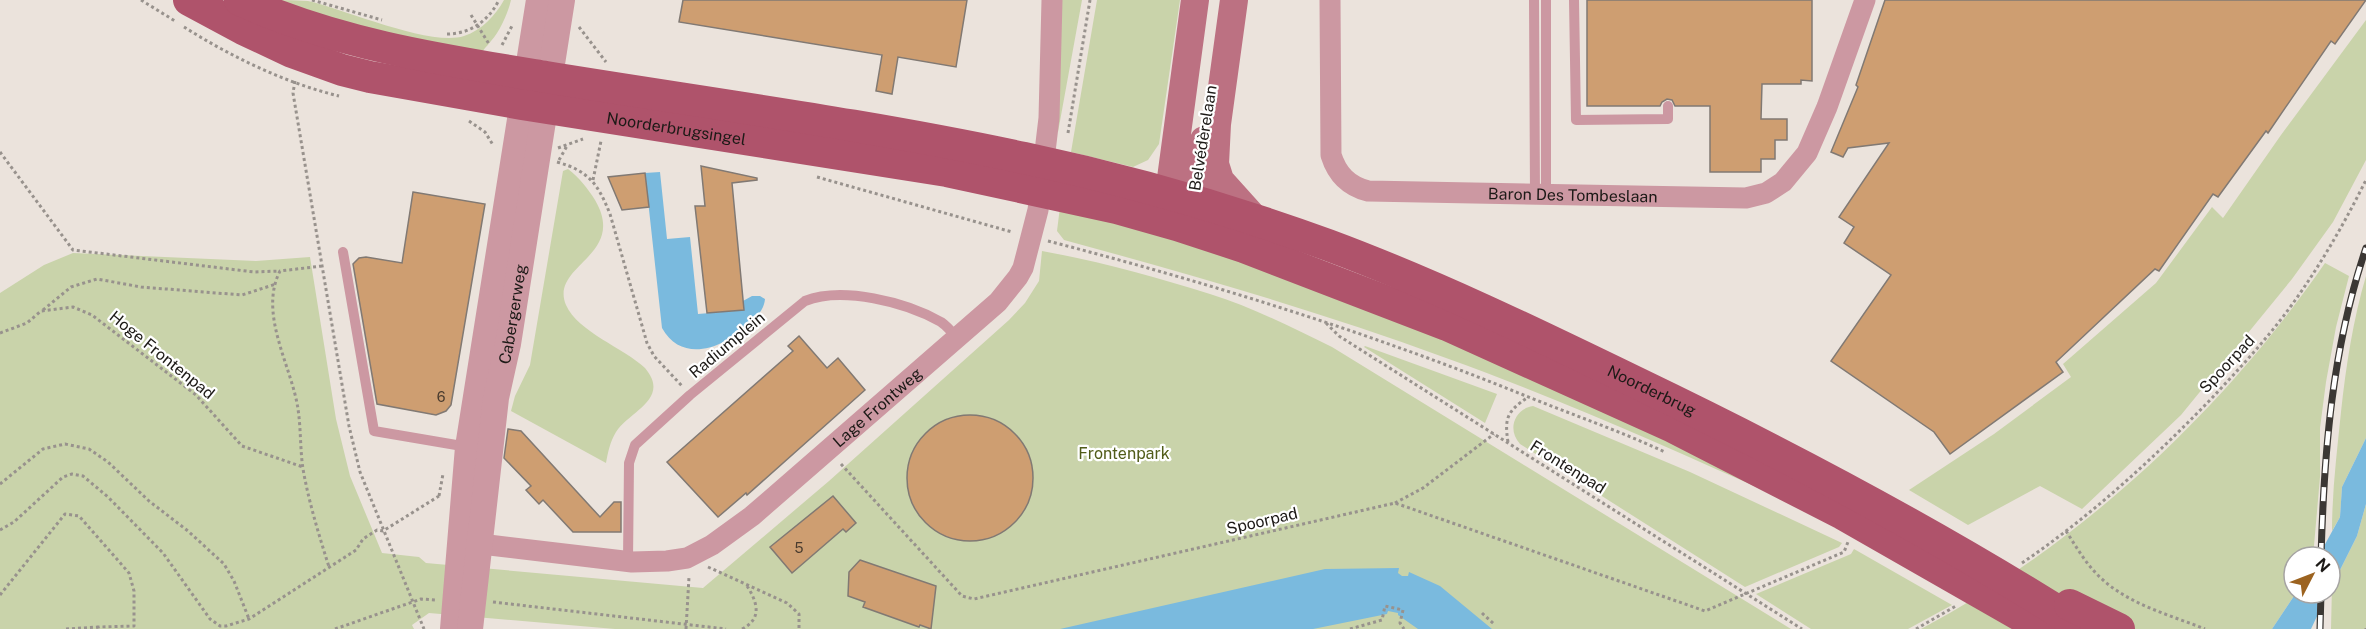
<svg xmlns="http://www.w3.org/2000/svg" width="2366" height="629" font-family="'Public Sans',sans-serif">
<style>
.green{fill:#c9d3aa}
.water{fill:#7abade}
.building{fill:#ce9e71;stroke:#817973;stroke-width:1.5}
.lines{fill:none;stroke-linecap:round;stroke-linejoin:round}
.path{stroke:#98928d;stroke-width:3;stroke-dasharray:3 3;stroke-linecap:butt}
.service{stroke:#cc98a2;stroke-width:10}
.minor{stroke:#cc98a2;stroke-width:21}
.tertiary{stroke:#cc98a2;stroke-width:26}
.secondary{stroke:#bc7182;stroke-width:28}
.primary{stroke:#af536b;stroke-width:32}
.rail-casing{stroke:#3b3734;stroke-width:7}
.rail{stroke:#fff;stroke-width:4.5;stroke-dasharray:14;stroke-linecap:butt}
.labels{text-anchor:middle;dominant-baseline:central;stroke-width:4.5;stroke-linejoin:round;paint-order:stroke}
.number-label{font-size:14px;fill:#493b2e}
.street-label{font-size:16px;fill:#1d1a17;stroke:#fff}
.park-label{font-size:16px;fill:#515c19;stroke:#fff}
</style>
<rect width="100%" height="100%" fill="#ebe3dc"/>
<!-- green -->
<path class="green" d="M262 0C277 0 294 0 308 1 344 9 430 47 464 36 482 30 495 16 504 0H511C508 13 500 31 491 41 486 48 483 48 481 57Z
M1059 0H1082L1058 132Z
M1097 0H1180L1159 144 1148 160 1133 167 1071 152Z
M2366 20V160L2333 222 2292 279 2181 415 2082 509 2040 486 1968 525 1909 490 1994 434 2071 377 2063 364 2156 283 2212 207 2223 218 2281 135Z
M568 169C579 177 588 189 595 200 628 256 549 265 566 305 578 332 624 348 645 368 671 399 630 411 616 432 610 442 608 452 606 463L511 411 515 396 530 365 563 171Z
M1060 207 1127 220 1474 346 1806 509C1687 456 1569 402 1446 358 1321 312 1193 275 1064 240L1057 231Z
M1042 251C1098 261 1156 277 1210 294 1252 307 1293 328 1332 347L1791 629H615L429 613 412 625 414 629H0V293L44 265 73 253 256 261 310 257 336 419 350 476 382 553 419 557 426 563 703 588 829 481 1009 320 1025 303 1039 281Z
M2325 263 2349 276 2336 327 2326 382 2320 428V477L2313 557H2294V593H2296L2272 629H1921C2080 544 2223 411 2325 263Z
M2366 276V438L2342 487 2340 517 2332 531C2332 491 2337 452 2341 412 2346 366 2353 320 2366 276Z
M1365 346 1497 394 1485 423 1364 347Z
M1533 406 1690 472 1842 543 1839 547 1745 587 1520 444C1507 430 1514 409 1533 406Z
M2366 504V629H2331L2332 586 2357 536Z
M1854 549 1952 605 1908 629H1811L1756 594 1851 554Z"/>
<!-- water -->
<path class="water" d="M660 172 667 239 690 237 698 314 744 310 743 301 752 296H760L765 299C764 311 755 318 747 326 723 348 682 364 662 328L645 173Z
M2366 438V504L2357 536 2330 590V557H2318L2340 517 2342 487Z
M1399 568 1398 573 1402 576H1408L1409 572 1440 586 1492 629H1418L1398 615V613L1388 611 1387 614 1313 629H1060L1325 569Z
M2296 593H2328L2311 629H2272Z"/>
<!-- building -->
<path class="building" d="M683 0H967L956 67 898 57 892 94 876 91 882 55 679 22Z
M1587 0H1812V81L1801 80V84H1762L1761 119H1787V140H1775V159H1761V172H1710V106H1675L1672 100 1667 99 1662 102 1660 106H1587Z
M1885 0H2366L2335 44 2331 41 2268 133 2266 131 2218 197 2213 194 2159 271 2155 269 2056 362 2063 372 1950 454 1934 432 1831 361 1891 275 1844 243 1854 227 1839 217 1889 143 1848 148 1843 157 1831 152 1858 87 1856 85Z
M701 166 757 178V180L732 183 744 310 707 313 695 206H705Z
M645 173 649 207 622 210 608 177Z
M413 192 485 204 451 405 446 411 436 415 377 404 353 264 359 258 366 257 402 263Z
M799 336 827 368 838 358 865 390 747 495 746 493 718 517 667 462 793 351 788 346Z
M907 478a63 63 0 1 1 126 0a63 63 0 1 1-126 0Z
M508 429 521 431 600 517 614 502H621V532H573L543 500 539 504 526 490 531 486 504 458Z
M833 496 856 523 846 532 843 529 792 573 770 547Z
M860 560 936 586 931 629 920 625 919 627 863 607 865 602 848 596 849 572Z"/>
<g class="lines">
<!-- path -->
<path class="path" d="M141 0 175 21
M312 0 382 20
M471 15 489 44
M184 27C230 56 285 83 339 96
M579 27 606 62
M447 34C471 34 489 20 499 0
M502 45 513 24
M295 81 293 93 349 426 360 472 424 629
M469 121 485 132 493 145
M1068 133 1090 0
M558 148 583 139
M0 152 73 250 254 272 280 271
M559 160 567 146
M557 162C589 171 598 184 610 214L647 343 654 356 682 386
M817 177 1012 232
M593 180 601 141
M1048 241C1210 283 1371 333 1526 396 1573 415 1620 431 1665 452
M322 266 280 271C258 314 292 367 298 409 301 429 300 449 303 469 309 503 319 535 329 567
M43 310 71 287 97 279 141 287 242 295 276 284
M1326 323 1339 336 1802 629
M0 333 27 323 41 311 73 307 92 315 196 395 242 446 303 467
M1508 442C1504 417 1508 411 1528 397
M841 464 962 596 974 599 1395 503 1705 611 1844 552 1848 542
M0 484 43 449 65 444 89 449 108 462 149 501 188 531 224 564 234 581 249 619
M439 496 443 474
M1395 503 1423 488 1494 434
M0 530 14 522 63 477 72 474 83 476 108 497 163 553 210 619 220 626H226L249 619 356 550 363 539 377 530 383 531 439 496
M2066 531C2077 548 2087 566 2103 580 2131 605 2170 615 2205 629
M2022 563C2091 516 2153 459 2211 399 2239 369 2267 339 2291 306 2320 266 2344 224 2366 180
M708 567 787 603 799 614V629
M0 595 65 514 79 516 129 573 134 591V626L98 627 99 629
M493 602 726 629
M1482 613 1494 624
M66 629 98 627
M335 629 421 599 435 600
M686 629 689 577
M742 629C762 619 758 603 747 586
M1350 629 1382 620 1385 606 1403 610 1400 623 1404 629
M1916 629 1956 606
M2366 629V628"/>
<!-- service -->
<path class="service" d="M1534 0 1535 195
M1546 0V195
M1574 0 1576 120 1668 119V106
M343 252 374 431 468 447
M628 561 629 463 635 445 690 395 805 301C842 286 906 302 941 322 947 326 952 332 957 338"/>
<!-- minor -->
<g class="minor">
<path id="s1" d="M1330 0 1331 155C1337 174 1348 186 1368 191L1746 198 1766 193 1783 182 1807 153 1827 107 1865 0"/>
<path id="s2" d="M464 542 632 562 667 561 687 558 712 545 752 516 998 302 1018 277 1023 268 1038 210 1049 118 1052 0"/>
</g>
<!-- tertiary -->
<g class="tertiary">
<path d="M453 629 468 447 539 0"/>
<path id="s3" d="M470 629 496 398 508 344 562 0"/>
</g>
<!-- secondary -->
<path class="secondary" d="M1234 0 1217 124 1215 164 1220 180 1256 220
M1175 217 1169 193 1195 0
M1180 221 1193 200 1204 140"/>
<!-- primary -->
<g class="primary">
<path id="s4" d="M189 0 243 29 292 52 342 70 370 77 522 104 947 171 1117 208 1177 225 1244 247 1447 325 1673 427 1843 514 2044 629"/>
<path id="s5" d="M240 0C337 44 442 60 546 77 705 103 866 124 1024 158 1128 180 1229 209 1328 245 1433 284 1534 333 1635 382 1789 456 1942 537 2086 629"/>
<path d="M2070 605 2119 629"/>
</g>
<!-- rail casing -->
<g class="rail-casing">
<path id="rail" d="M2321 557C2324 452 2332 348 2366 248
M2320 629 2321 593"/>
</g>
<!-- rail -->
<use href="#rail" class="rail"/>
</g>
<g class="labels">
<!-- number labels -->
<g class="number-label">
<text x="441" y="397">6</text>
<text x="799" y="548">5</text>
</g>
<!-- street labels -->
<g class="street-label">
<text stroke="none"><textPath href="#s4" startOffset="508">Noorderbrugsingel</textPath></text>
<text transform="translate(1203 138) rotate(-81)">Belvédèrelaan</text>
<text stroke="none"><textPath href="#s1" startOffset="414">Baron Des Tombeslaan</textPath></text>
<text stroke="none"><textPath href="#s3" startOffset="318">Cabergerweg</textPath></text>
<text transform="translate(727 345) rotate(-40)">Radiumplein</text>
<text transform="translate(162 355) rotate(39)">Hoge Frontenpad</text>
<text transform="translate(2227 364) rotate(-47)">Spoorpad</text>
<text stroke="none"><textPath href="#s5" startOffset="1473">Noorderbrug</textPath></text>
<text stroke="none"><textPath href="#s2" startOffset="468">Lage Frontweg</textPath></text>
<text transform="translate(1568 467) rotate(32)">Frontenpad</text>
<text transform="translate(1262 521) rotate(-13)">Spoorpad</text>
</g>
<!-- park labels -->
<g class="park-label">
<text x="1124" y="453">Frontenpark</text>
</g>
</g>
<!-- north arrow -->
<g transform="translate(2312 575) rotate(48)"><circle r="28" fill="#ffffff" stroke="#a5a3a2" stroke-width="1.5"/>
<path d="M0-4.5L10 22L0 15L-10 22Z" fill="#9c6320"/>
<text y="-9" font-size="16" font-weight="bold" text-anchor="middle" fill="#1d1a17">N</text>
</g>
</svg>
